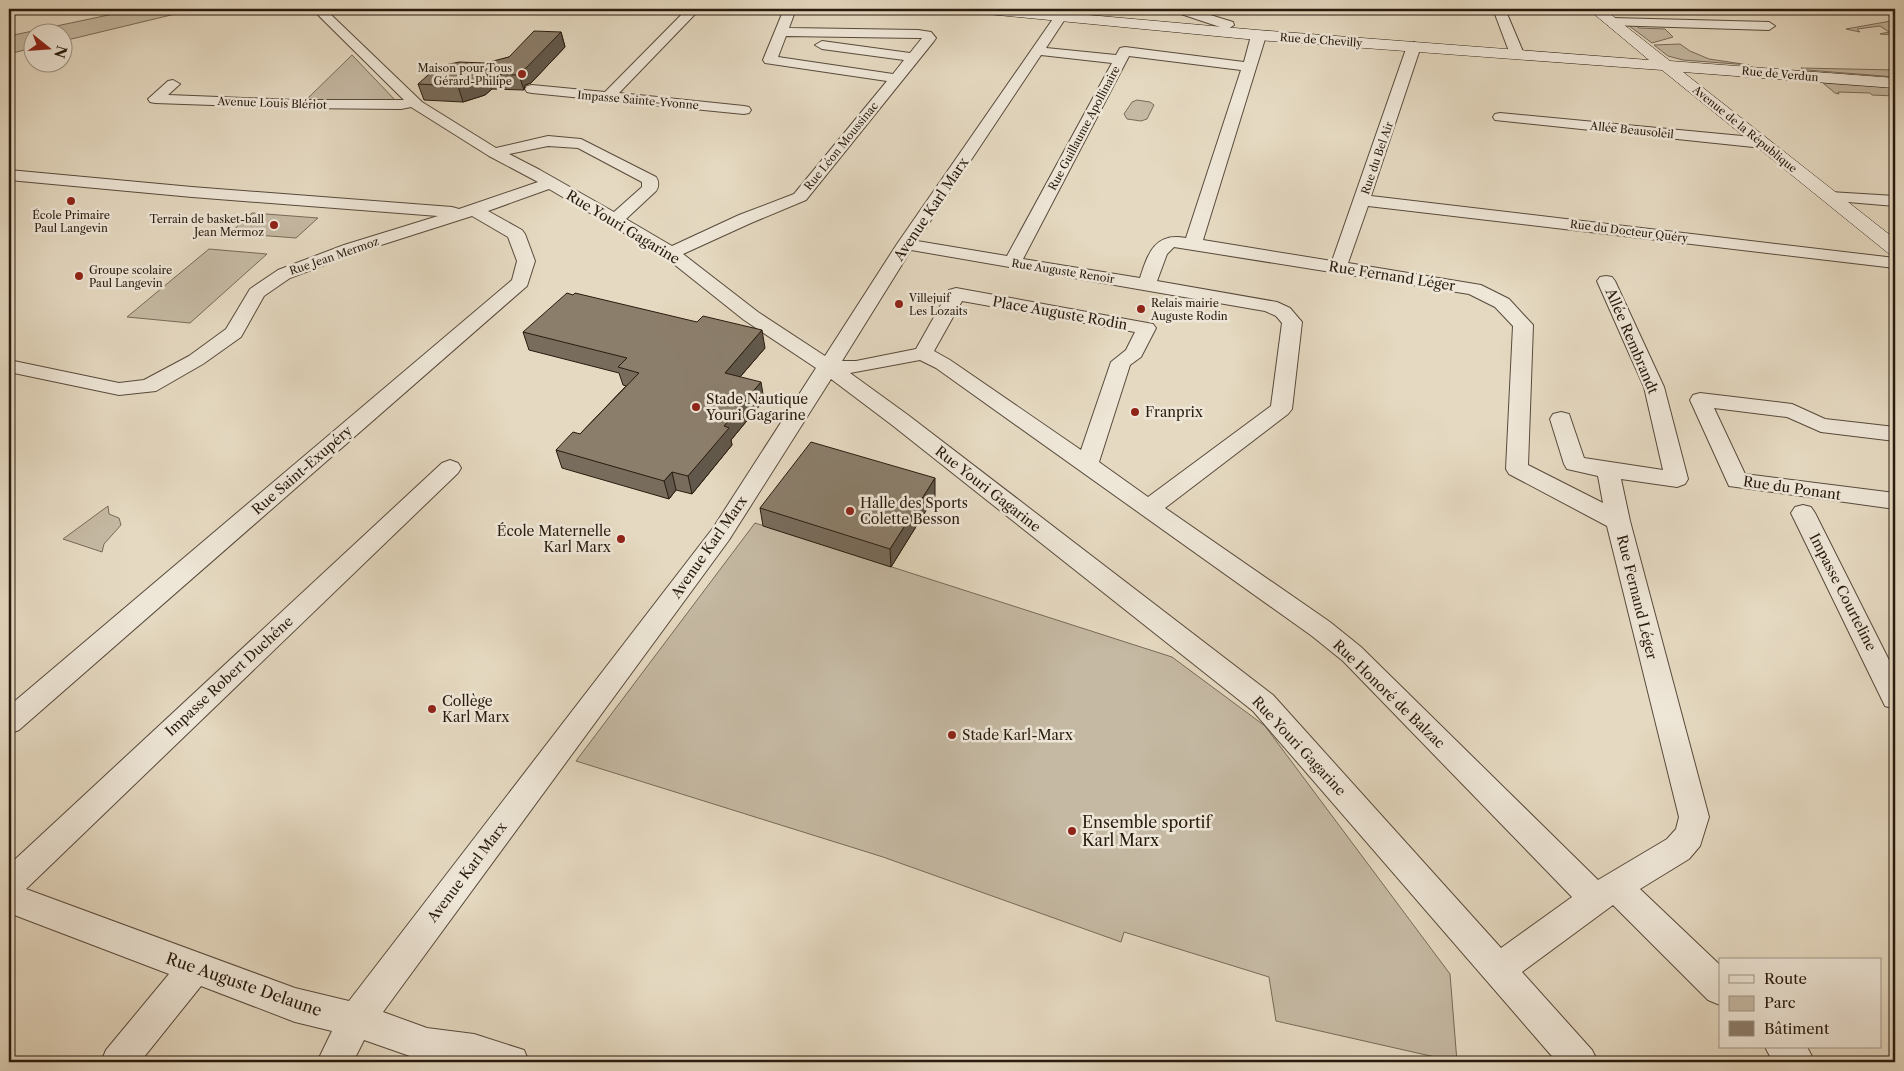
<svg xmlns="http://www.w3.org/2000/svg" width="1904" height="1071" font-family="'Libre Caslon Text',serif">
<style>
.green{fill:#c5b9a3;stroke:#776a58}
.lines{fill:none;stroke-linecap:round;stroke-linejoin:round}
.street-casing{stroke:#584a3b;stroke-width:2}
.secondary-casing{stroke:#291b0e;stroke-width:1}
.street{fill:#eee6d7;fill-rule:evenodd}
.secondary{fill:#eee6d7;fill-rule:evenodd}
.wall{fill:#786c5c;stroke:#291b0e}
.shaded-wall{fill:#61584b;stroke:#291b0e}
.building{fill:#8b7e6b;stroke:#291b0e}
.poi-dot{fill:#8f2418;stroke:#eee6d7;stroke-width:2}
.labels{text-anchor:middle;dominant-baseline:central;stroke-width:5;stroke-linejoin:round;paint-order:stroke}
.far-street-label{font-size:11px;fill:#291b0e;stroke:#eee6d7}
.far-poi-label{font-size:11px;fill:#291b0e;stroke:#eee6d7;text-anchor:start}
.street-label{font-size:14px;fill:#291b0e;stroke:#eee6d7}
.poi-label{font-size:14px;fill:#291b0e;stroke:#eee6d7;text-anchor:start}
.near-poi-label{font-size:16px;fill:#291b0e;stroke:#eee6d7;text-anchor:start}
.near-street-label{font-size:16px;fill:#291b0e;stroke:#eee6d7}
</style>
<rect width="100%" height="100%" fill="#e5d9c1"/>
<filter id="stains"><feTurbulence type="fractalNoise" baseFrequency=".004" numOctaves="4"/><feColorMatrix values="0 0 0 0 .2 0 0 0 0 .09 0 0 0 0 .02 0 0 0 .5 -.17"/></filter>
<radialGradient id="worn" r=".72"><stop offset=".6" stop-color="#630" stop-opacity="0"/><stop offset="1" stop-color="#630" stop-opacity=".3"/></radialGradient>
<!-- green -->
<path class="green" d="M137 9H196L63 41 62 32H32V48L9 54V36Z
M1891 21 1895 23V35L1880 34 1889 32 1880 26 1857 29 1860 32 1846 29Z
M1628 25H1635L1639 28 1665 29 1673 37 1652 43Z
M1680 44 1690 51 1709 59 1749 65 1683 60 1668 56 1654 45Z
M352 55 396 101 306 100Z
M1801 68 1895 70V77L1807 70Z
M1823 83 1895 88V96L1872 95 1870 93 1838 92 1839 94 1835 93Z
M1137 100 1150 102 1154 105 1147 119 1141 121 1127 119 1124 114 1132 102Z
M252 213H253L318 218 296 238 230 233Z
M209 249 267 254 190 323 127 317Z
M108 506 109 514 119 518 121 525 104 544 102 552 63 539Z
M755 523 1172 657 1265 726 1450 974 1457 1062 1276 1021 1269 977 1124 932 1121 942 883 857 576 761Z"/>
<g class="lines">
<!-- street casing -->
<g class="street-casing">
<path id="street" d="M312 9H325L422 102 496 148 548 136 581 139 656 177C659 181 659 187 656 191L626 219 672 246 739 215 794 194 887 81 765 63 763 60 784 9H796L789 28 918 30 931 32 936 38 934 41 806 200 751 223 683 254 758 312 825 356 897 244 1057 13 1061 12 1067 16 1046 48 1116 55 1120 48 1125 47 1244 62 1252 32H1262L1265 39 1203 240 1332 261 1407 46 1414 42 1421 46 1371 196 1895 258V268L1368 206 1348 263 1481 285 1509 299 1533 325 1528 465 1603 503 1598 476 1567 469 1564 464 1550 419 1553 414 1561 412 1569 414 1584 458 1663 470 1644 387 1597 281 1600 277 1606 276 1612 277 1615 281 1664 387 1688 479 1685 484 1677 487 1621 479 1630 521 1709 817 1700 846 1689 859 1640 889 1720 965V1005L1708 1000 1613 905 1522 972 1592 1050 1598 1062H1557L1253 711 892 425 831 379 729 540 383 1012 427 1028 474 1034 524 1050 529 1062H427L364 1040 353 1062H317L332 1031 295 1022 201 986 140 1062H101L106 1050 169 974 9 913V865L442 463 450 460 458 463 461 468 458 473 26 889 295 988 349 1001 713 528 816 368 744 320 665 257 549 189 488 211 522 230 525 234 535 261 527 286 19 730 9 734V706L512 280 517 261 508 237 472 216 356 253 290 278 264 296 241 337 203 364 156 391 119 395 9 372V360L119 383 144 380 189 356 226 329 250 289 278 270 344 245 438 216 192 197 9 180V170L192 187 452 207 459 209 538 182 489 156 411 107 401 109 296 108 155 103 150 102 148 99 168 81 173 80 180 84 168 95 296 100H404ZM786 36 918 38H922L910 53 822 41 815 45 822 49 904 60 893 74 778 57ZM1041 55 1112 63 1007 256 917 241ZM1129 56 1241 70 1186 238C1155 232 1148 253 1140 278L1023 259ZM548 146 578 148 642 182V187L614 212 540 170 509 154ZM1174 247 1469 294 1495 307 1513 326 1506 469 1509 474 1607 526 1679 817 1676 829 1667 839 1598 880 1361 647 1330 622 1165 508 1288 414 1292 409 1302 322 1290 308 1277 302 1157 281 1167 254ZM911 250 1265 311 1276 316 1282 323 1271 406 1148 497 1099 462 1130 365 1141 357 1156 328 1153 324 956 288 949 290 947 294 916 349 856 361H842ZM962 301 1135 332 1126 350 1111 362 1081 450 950 360 934 351ZM920 360 936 368 1312 636 1343 661 1572 897 1501 948 1273 695 908 415 850 373Z
M687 9H700L619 93 744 106 749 107 751 110 749 113 744 114 532 93 527 92 525 89 527 86 532 85 605 92Z
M1173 9H1191L1233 22 1234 25 1228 29 1223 28 1175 12Z
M1493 9H1505L1524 54 1522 57H1512L1510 54Z
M1612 18 1769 22 1775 26 1769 30 1608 25 1606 22 1608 19Z
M1500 113 1763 138 1768 140 1771 143 1768 146 1763 148 1495 120 1493 117 1495 114Z
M1830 192 1895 196V206L1824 200 1822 197 1824 194Z
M1700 393 1792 404 1825 419 1895 427V441L1821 432 1787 417 1714 408 1745 474 1895 493V509L1729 486 1690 400 1693 395Z
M1803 505 1811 507 1815 513 1895 672V709L1885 706 1791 513 1795 507Z
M1765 1047H1807L1815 1062H1773Z"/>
</g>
<!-- secondary casing -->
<g class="secondary-casing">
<path id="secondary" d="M970 9H1021L1257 30 1649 60 1588 9H1604L1670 61 1895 78V88L1683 72 1895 239V255L1888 253 1662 70 1257 40 977 13 972 12Z"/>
</g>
<!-- street -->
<use href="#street" class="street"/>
<!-- secondary -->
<use href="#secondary" class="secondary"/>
</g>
<!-- wall -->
<path class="wall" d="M561 32 565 47 531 83 525 85 524 90 492 89 485 95 463 102 424 100 418 84 509 57Z
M523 332 765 348 740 377 764 400 731 440 732 445 692 494 676 490 669 499 562 468 556 450 580 434 626 386 623 385 619 373 529 350Z
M935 496 891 567 763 526 760 508Z"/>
<!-- shaded-wall -->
<path class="shaded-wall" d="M561 32 565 47 531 83 525 85 524 90 519 75 521 70Z
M487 74 492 89 485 95 463 102 458 86Z
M762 330 765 348 728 391 725 373Z
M761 382 764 400 731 440 732 445 692 494 688 476 724 426Z
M672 472 676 490 669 499 664 481Z
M935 478V496L891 567 890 549Z"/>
<!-- building -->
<path class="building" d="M534 31 561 32 526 68 521 70 519 75 487 74 480 80 458 86 418 84 437 67 459 62 485 63 509 57Z
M567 293 573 295 575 293 697 322 703 316 762 330 725 373 761 382 724 426 729 428 688 476 672 472 664 481 556 450 573 432 580 434 639 373 618 367 627 358 523 332Z
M811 442 935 478 890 549 760 508Z"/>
<!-- markers -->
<g class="poi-dot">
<circle cx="522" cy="74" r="5"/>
<circle cx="71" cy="201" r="5"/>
<circle cx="274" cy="225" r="5"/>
<circle cx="79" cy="276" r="5"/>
<circle cx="899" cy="304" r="5"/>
<circle cx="1141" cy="309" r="5"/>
<circle cx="696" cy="407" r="5"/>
<circle cx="1135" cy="412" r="5"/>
<circle cx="850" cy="511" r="5"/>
<circle cx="621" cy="539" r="5"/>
<circle cx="432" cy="709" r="5"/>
<circle cx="952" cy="735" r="5"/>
<circle cx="1072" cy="831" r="5"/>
</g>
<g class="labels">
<!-- far-street labels -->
<g class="far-street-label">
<text transform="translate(1321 40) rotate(4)">Rue de Chevilly</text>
<text transform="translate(1780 74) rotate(5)">Rue de Verdun</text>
<text transform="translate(638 100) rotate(5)">Impasse Sainte-Yvonne</text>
<text transform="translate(272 103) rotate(2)">Avenue Louis Blériot</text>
<text transform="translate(1084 128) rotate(-62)">Rue Guillaume Apollinaire</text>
<text transform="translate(1745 129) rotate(39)">Avenue de la République</text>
<text transform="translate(1632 130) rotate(6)">Allée Beausoleil</text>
<text transform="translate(841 146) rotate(-51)">Rue Léon Moussinac</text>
<text transform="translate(1377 158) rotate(-71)">Rue du Bel Air</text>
<text transform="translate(1629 231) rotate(7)">Rue du Docteur Quéry</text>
<text transform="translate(334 256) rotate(-19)">Rue Jean Mermoz</text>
<text transform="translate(1063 271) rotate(9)">Rue Auguste Renoir</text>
</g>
<!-- far-poi labels -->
<g class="far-poi-label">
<text x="512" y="68" text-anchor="end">Maison pour Tous<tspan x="512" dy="13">Gérard-Philipe</tspan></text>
<text x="71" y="215" text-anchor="middle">École Primaire<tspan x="71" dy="13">Paul Langevin</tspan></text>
<text x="264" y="219" text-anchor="end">Terrain de basket-ball<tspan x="264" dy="13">Jean Mermoz</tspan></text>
<text x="89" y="270">Groupe scolaire<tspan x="89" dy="13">Paul Langevin</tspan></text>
<text x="909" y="298">Villejuif<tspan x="909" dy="13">Les Lozaits</tspan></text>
<text x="1151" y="303">Relais mairie<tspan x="1151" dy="13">Auguste Rodin</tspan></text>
</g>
<!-- street labels -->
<g class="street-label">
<text transform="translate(931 209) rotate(-56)">Avenue Karl Marx</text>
<text transform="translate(623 227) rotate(31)">Rue Youri Gagarine</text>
<text transform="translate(1392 276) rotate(9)">Rue Fernand Léger</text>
<text transform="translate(1060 313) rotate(10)">Place Auguste Rodin</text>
<text transform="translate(1632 341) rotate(67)">Allée Rembrandt</text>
<text transform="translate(302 470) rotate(-41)">Rue Saint-Exupéry</text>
<text transform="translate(1792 488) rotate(8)">Rue du Ponant</text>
<text transform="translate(988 489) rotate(38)">Rue Youri Gagarine</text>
<text transform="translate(709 547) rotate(-55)">Avenue Karl Marx</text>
<text transform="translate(1843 592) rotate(63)">Impasse Courteline</text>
<text transform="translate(1637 597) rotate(76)">Rue Fernand Léger</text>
<text transform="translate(229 676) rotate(-43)">Impasse Robert Duchêne</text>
<text transform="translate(1389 694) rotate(44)">Rue Honoré de Balzac</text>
<text transform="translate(1299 746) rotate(47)">Rue Youri Gagarine</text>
<text transform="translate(467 872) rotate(-53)">Avenue Karl Marx</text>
</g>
<!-- poi labels -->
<g class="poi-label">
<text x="706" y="399">Stade Nautique<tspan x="706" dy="16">Youri Gagarine</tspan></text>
<text x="1145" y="412">Franprix</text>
<text x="860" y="503">Halle des Sports<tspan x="860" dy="16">Colette Besson</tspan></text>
<text x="611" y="531" text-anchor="end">École Maternelle<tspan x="611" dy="16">Karl Marx</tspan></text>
<text x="442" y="701">Collège<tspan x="442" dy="16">Karl Marx</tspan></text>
<text x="962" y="735">Stade Karl-Marx</text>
</g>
<!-- near-poi labels -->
<g class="near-poi-label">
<text x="1082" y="822">Ensemble sportif<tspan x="1082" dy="18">Karl Marx</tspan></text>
</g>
<!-- near-street labels -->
<g class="near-street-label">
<text transform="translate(244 984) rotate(19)">Rue Auguste Delaune</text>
</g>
</g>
<!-- margin -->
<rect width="1904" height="1071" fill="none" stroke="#e5d9c1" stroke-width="30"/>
<rect x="10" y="10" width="1884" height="1051" fill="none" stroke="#291b0e" stroke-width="2.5"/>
<rect x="15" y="15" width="1874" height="1041" fill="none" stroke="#291b0e"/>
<!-- legend -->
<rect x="1719" y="958" width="162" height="90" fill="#eee6d7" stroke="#9f9587"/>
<rect x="1729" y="975" width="25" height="8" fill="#eee6d7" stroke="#9f9587"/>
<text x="1764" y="984" font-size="15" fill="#291b0e">Route</text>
<rect x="1729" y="996" width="25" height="15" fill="#c5b9a3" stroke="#9f9587"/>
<text x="1764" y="1008" font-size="15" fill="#291b0e">Parc</text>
<rect x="1729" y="1021" width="25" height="15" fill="#8b7e6b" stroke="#9f9587"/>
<text x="1764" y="1034" font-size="15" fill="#291b0e">Bâtiment</text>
<!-- north arrow -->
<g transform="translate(48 48) rotate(107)"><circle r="24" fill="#eee6d7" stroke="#9f9587"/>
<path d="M0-4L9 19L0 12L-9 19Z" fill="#8f2418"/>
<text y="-8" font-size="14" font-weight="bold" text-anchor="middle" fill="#291b0e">N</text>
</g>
<rect width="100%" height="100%" filter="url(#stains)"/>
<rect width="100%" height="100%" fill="url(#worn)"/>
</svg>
